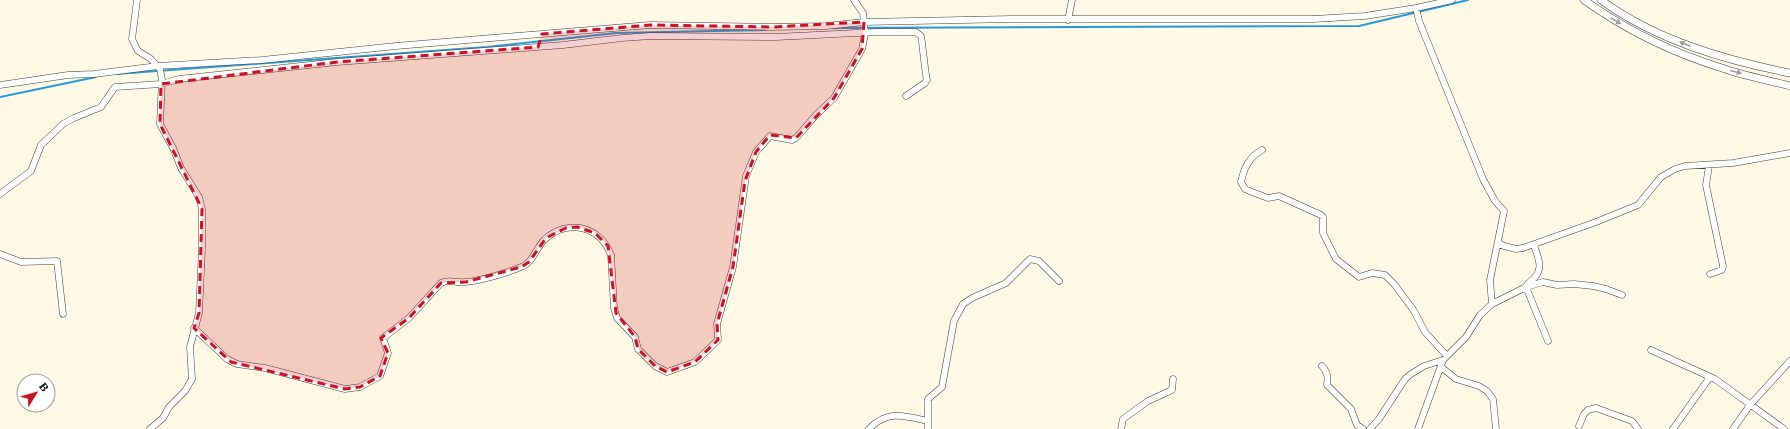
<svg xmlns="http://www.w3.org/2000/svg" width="1790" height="429" font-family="'IBM Plex Serif',serif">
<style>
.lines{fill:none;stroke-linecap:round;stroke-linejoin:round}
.stream{stroke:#249adb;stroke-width:2}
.minor-casing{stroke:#3c3c3c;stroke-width:7}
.tertiary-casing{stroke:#3c3c3c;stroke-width:8}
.minor{stroke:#fff;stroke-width:6}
.tertiary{stroke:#fff;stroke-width:7}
.oneway{fill:#9d9d9d}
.marked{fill:#c61525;fill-opacity:0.2;stroke:#c61525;stroke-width:3;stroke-dasharray:8 5;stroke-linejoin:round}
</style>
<rect width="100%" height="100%" fill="#fff9e6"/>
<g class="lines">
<!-- stream -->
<path class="stream" d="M830 28 1359 26 1468 0
M116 74 487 47 616 33 766 30
M0 97 96 77"/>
<!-- minor casing -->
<g class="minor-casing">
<path id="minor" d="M137 0 132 39 138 51 151 59 160 69 162 80 160 124 173 148 181 168 199 197 202 209V249L199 313 190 347 192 379 185 391 169 407 163 418 150 429
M1452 0 1416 8 1419 21 1483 179 1495 201 1504 211 1498 241 1500 244 1504 246 1516 249 1523 248 1596 222 1638 205 1661 177 1675 169 1685 166 1733 163 1790 153
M1068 20 1072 0
M0 85 68 75 94 74 158 66 262 60 396 46 650 25 772 27 826 26 864 22 1011 19H1313L1365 16 1416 8
M1262 150C1249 157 1244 168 1241 182L1245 189 1252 192 1268 198 1279 196 1321 215 1323 217V233L1336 259 1359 277 1372 273 1385 275 1395 285 1414 311 1425 332 1446 355
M1709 166 1706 185 1723 266 1722 270 1710 274
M0 194 31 171 41 145 63 124 74 118 101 107 115 87 161 84 179 79 337 62 563 45 622 38 651 36 776 37 876 32H916C918 34 920 35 921 36 922 38 925 73 927 80L925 83 906 96
M1534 245C1537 256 1544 267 1535 277 1532 281 1528 282 1526 287L1548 341
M0 254 21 262 57 261 63 314
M1492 304 1490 280 1498 241
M194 328 227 359 237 364 265 368 345 389 360 387 380 376 388 353 383 338 409 318 441 283C449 279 456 283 465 282 480 281 507 273 521 267 533 263 536 248 544 240 568 218 600 226 611 255L614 308 617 318 635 337 638 349 655 366 667 372 695 362 718 340 717 324 733 267 746 176 756 152 770 136 792 140 796 138 816 115 834 98 862 49 865 34 863 13 854 0
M1651 350 1715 379 1784 429
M1322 366C1328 373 1328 377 1327 385L1351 409 1357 425 1363 429
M1441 367 1456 379 1479 386 1487 391 1493 399 1496 429
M1579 426 1584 414 1588 410 1596 408 1632 421 1638 429
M869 429C888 409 905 416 928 421
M928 429V399L942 387 954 321 963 304 972 298 1006 283 1030 259 1039 261 1059 281
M1121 429 1123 419 1148 401 1172 390 1173 379
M1370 429 1379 419 1405 379 1411 374 1424 366 1443 360
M1418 429 1443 360 1466 337 1480 315 1492 304 1526 287 1543 282 1557 285 1574 284 1593 286 1606 289 1622 295
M1673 429 1710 377
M1733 429 1750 405 1790 361"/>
</g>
<!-- tertiary casing -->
<g class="tertiary-casing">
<path id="tertiary" d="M1584 0C1626 30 1673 53 1722 68 1744 76 1768 80 1790 86
M1601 0C1656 40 1724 60 1790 73"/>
</g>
<!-- minor -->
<use href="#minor" class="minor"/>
<!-- tertiary -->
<use href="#tertiary" class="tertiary"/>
</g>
<!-- one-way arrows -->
<defs><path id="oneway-solid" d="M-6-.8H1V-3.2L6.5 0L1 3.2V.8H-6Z"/></defs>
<g class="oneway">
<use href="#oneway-solid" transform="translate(1616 21) rotate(30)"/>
<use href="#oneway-solid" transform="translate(1685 44) rotate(-157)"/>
<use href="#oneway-solid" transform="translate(1736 72) rotate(14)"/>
</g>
<!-- marked area -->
<path class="marked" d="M864 22 862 49 834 98 796 138 770 135 756 152 745 181 733 267 717 324 718 340 695 362 667 372 655 366 638 349 635 337 616 313 608 246 595 233 577 227 566 228 546 238 529 262 521 267 466 282 441 283 409 318 381 338 388 353 380 376 360 387 345 389 231 362 194 328 199 313 202 209 160 124 161 84 337 62 538 47 542 34 650 25 772 27Z"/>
<!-- north arrow -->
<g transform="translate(36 393) rotate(53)"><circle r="19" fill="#ffffff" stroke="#9d9d9d"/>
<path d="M0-3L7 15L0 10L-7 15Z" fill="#c61525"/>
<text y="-6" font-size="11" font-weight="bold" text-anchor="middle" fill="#090909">B</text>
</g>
</svg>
